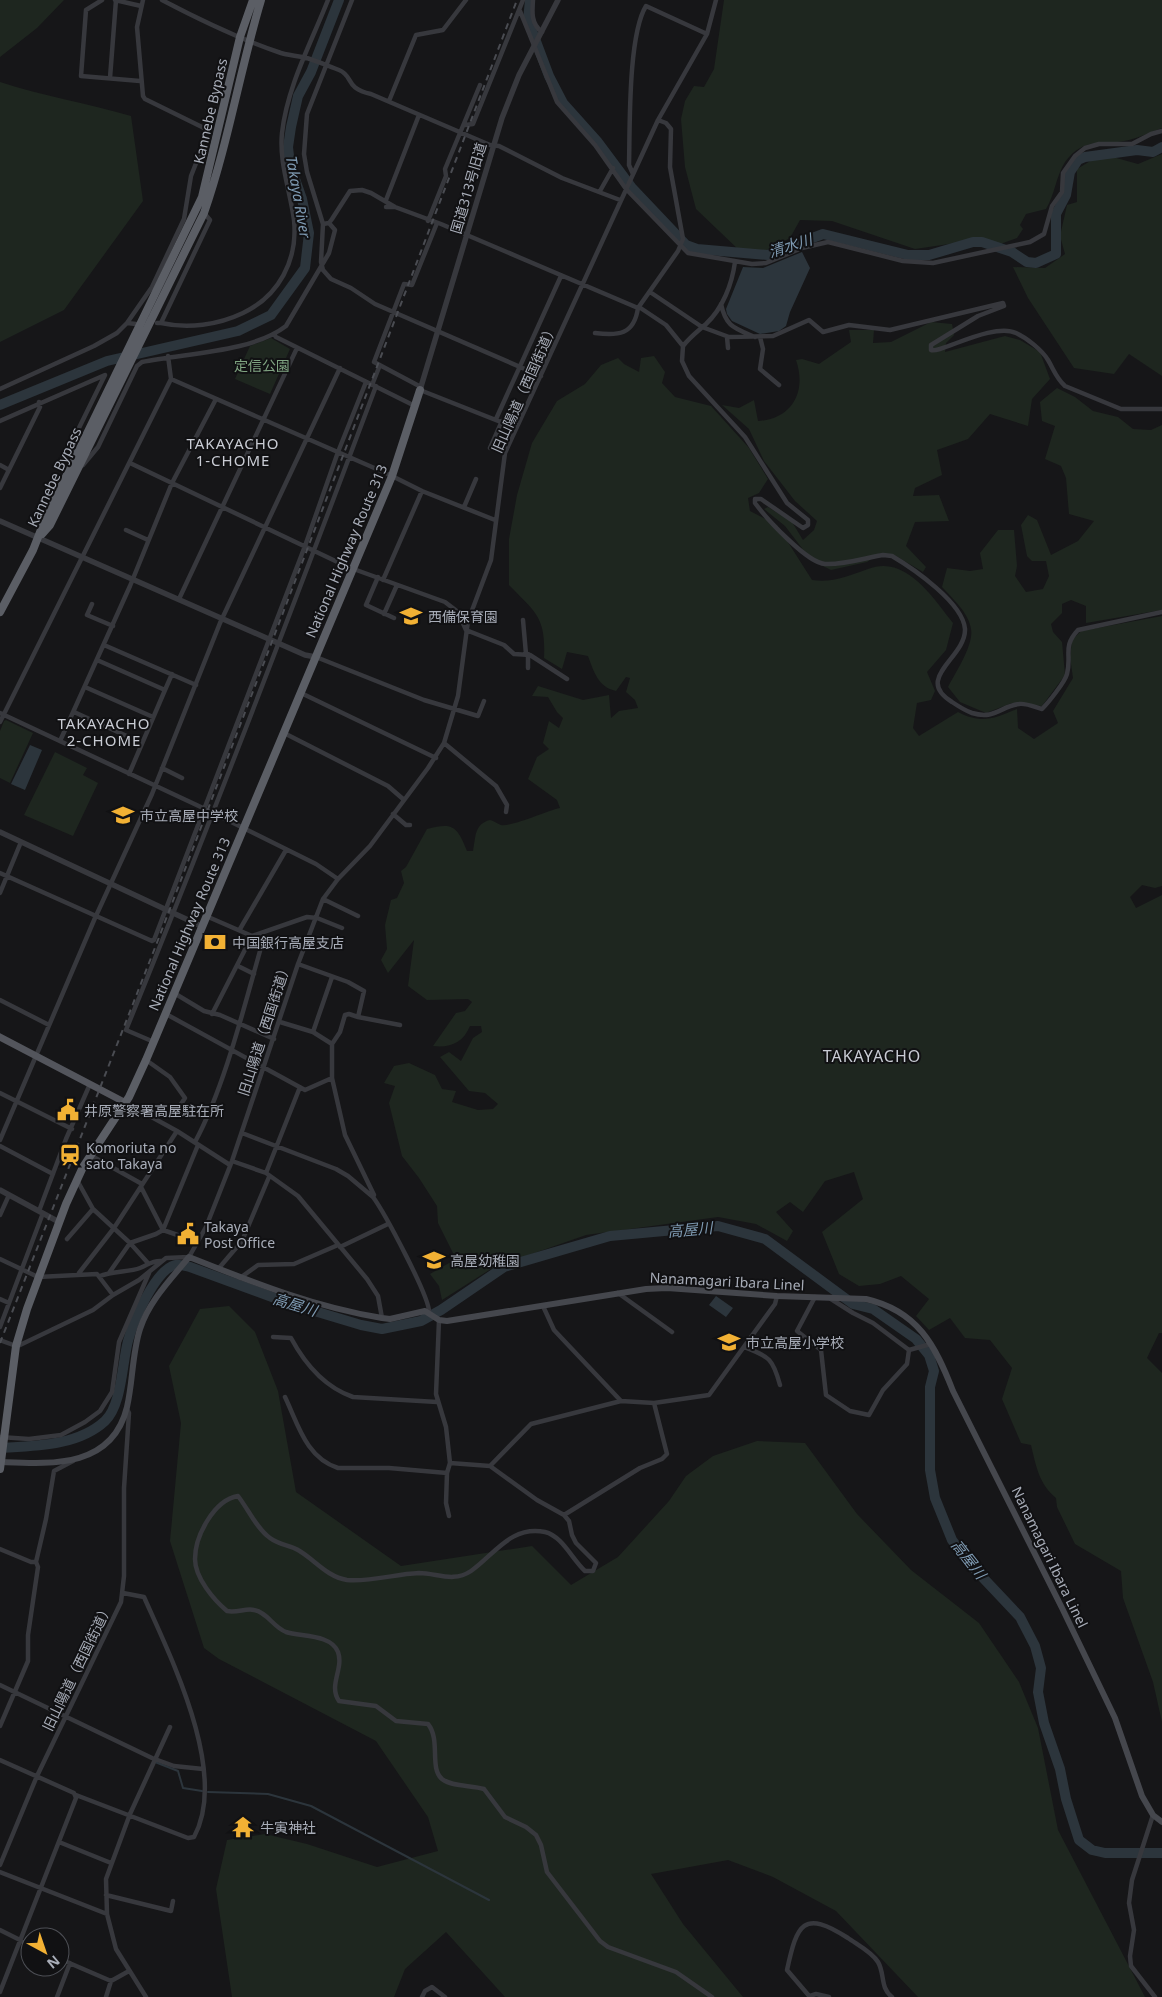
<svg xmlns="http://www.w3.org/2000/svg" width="1162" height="1997" font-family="'Noto Sans','Noto Sans JP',sans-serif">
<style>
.green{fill:#1e261f}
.water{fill:#2c353c}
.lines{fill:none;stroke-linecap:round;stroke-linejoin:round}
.stream{stroke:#2c353c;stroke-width:2}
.river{stroke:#2c353c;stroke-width:10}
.minor{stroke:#37383d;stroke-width:4.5}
.tertiary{stroke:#37383d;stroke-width:5.5}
.secondary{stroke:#45474d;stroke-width:6}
.primary{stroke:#53555c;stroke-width:7}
.trunk{stroke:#5b5e65;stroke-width:8}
.rail{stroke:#4a4c52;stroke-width:2;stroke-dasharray:6 5;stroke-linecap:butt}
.labels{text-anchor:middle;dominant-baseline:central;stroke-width:4;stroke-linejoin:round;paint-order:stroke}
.street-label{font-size:14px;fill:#a8adb8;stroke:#111113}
.park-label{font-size:14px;fill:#7fa381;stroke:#111113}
.poi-label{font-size:14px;fill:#a8adb8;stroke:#111113;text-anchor:start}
.water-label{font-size:15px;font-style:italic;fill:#7f9bb3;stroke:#111113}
.neighbourhood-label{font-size:15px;letter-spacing:1px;fill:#c9ccd4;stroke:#111113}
.quarter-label{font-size:16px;letter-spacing:1px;fill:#c9ccd4;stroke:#111113}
</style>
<rect width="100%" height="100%" fill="#161618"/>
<!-- green -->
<path class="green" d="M0 0H64L37 28 0 57Z
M724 0H1162V128C1151 132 1140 137 1129 140 1103 147 1085 135 1065 162 1056 176 1055 194 1046 209L1026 214 1020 225 1023 229 1017 238 992 247 983 239 915 249 832 221 800 220 790 238 761 253 740 251 696 209 685 167 681 119 685 101 694 86 704 87 714 69Z
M0 82C43 96 87 103 131 116L143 201 64 310 0 342Z
M1102 154 1138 164 1162 154V376L1129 354 1114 374 1074 368 1028 298 1013 267 1045 268 1065 254 1060 236 1067 205 1077 202V169Z
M931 322 952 324 954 335 946 343 945 352 1005 336 1020 340 1040 352 1050 379 1032 399 1028 426 990 414 968 439 937 450 942 475 915 488 913 496 939 495 949 521 915 522 906 546 926 567 923 572 896 556 880 553 867 562 831 570 811 560 785 526 764 509 768 507 792 522 803 540 814 530 817 521 795 501 764 461 749 429 722 405 739 408 754 400 758 421C792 419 807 392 796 360L802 359 819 364 851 342 849 330H874L873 343 891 342Z
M271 338 290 349 270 394 235 379 250 346Z
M654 356 665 372 662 383 675 397 711 406 749 448 768 479 759 493 748 498 750 511 777 525 812 580C833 583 848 576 868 569 906 554 933 598 953 623L946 650 927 672 935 691 931 700 917 703 913 728 919 736 958 712C981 724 993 719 1017 709L1018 728 1034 739 1058 723 1053 711 1073 678 1070 657 1072 640 1081 631 1162 616V886L1155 888 1142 885 1130 897 1136 908 1162 895V1333H1159L1147 1358 1162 1373V1722L1153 1682 1123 1598 1121 1571 1075 1544 1057 1507 1056 1498C1039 1484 1036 1466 1031 1445L1021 1443 1002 1399 1012 1368 990 1340 965 1338 950 1318 929 1330 916 1316 929 1299 901 1276 880 1284 859 1286 839 1274 822 1232 863 1199 854 1172 825 1181 803 1212 790 1202 776 1212 793 1231 787 1241 756 1224 718 1217 586 1235 494 1267 442 1300 439 1286 430 1274 456 1259 438 1223 437 1206 419 1178 402 1156 389 1103 395 1086 384 1083 394 1066 409 1063 435 1075 442 1089 456 1091 452 1102 478 1110 493 1109 498 1104 485 1093 469 1091 440 1057 449 1052 461 1061 473 1038 482 1032 481 1026H470C463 1043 450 1048 433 1046L456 1013 465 1011 472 1002 468 999 427 1000 408 986 414 940 388 973 381 960 387 949 385 925 391 900 397 898 404 883 401 871 406 867 427 829C453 822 457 826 467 851H473C476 837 474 824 490 820 494 821 498 824 501 825 512 827 546 811 560 808L557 800 528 779 537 757 549 749 543 743 549 721 559 728 563 718 557 712 548 697 532 696 538 686 583 700 609 695 611 718 619 711 638 708 635 700 626 692 630 678 626 677 616 691C598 687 594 672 588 656L567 652 562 669 544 658C546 617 536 613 509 585V539L517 495 532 443 557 401 585 384 601 365 618 358 624 364 639 372 641 358Z
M1057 388 1075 397 1093 411 1118 417 1133 429 1151 430 1162 425V610L1086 623V606L1071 600 1062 604V613L1051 624 1053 632 1062 642 1065 675 1042 706 1012 703 986 713 960 702 948 687C955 673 974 645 971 629 969 613 952 598 942 587L947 568 970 571 983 569 980 553 998 530H1014L1017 566 1015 576 1026 592 1043 589 1049 576 1046 561H1032L1027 556 1021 525 1028 515 1037 520 1051 555 1078 541 1094 521 1069 514 1066 478 1061 466 1045 459 1055 426 1042 421 1040 402Z
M6 720 33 733 10 783 0 778V731L4 721Z
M55 752 87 768 83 775 98 783 73 836 24 815Z
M229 1306 255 1332 278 1391 296 1492 401 1566 532 1546 571 1585 618 1557 669 1501 686 1476 713 1456 757 1441 805 1443 857 1514 911 1570 979 1623 1019 1682 1038 1728 1058 1830 1145 1997H918L836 1911 773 1877 728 1860 651 1874 683 1924 743 1997H505L446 1932 405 1969 394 1997H232L216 1889 227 1840 265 1834 307 1844 377 1867 438 1851 428 1817 376 1741 219 1659 204 1648 170 1541 181 1423 169 1366 200 1309Z"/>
<!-- water -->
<path class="water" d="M802 252 810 268 790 312 786 326 779 331 760 334 732 321 727 314 726 309 743 267 763 268Z
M30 745 42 750 25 790 11 784Z
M716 1296 733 1308 726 1317 709 1305Z"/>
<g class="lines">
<!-- stream -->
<path class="stream" d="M155 1762 178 1771 183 1788 202 1791
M208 1792 268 1794 311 1806 489 1900"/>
<!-- river -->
<path class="river" d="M530 0 528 20 549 76 563 103 597 141 632 188 686 245 697 249 768 255 823 234 908 255H929L973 242H982L1012 252 1027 262 1036 263 1056 254V214L1066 195 1070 172 1078 160 1085 157 1137 150 1153 152 1162 147
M0 405 107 361 238 331 271 315 305 268 309 233 302 199 290 165 288 147 291 127 298 96 311 72 339 0
M0 1448C35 1446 78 1446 105 1421 122 1405 122 1363 128 1341 133 1322 155 1270 175 1265 179 1264 185 1266 190 1267L291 1304 361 1325 382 1329 421 1321 441 1310 504 1267 610 1236 718 1226 765 1239 853 1304 873 1309 916 1339 929 1355 934 1371 930 1387V1470L935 1498 952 1540 970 1564 1020 1617 1035 1646 1041 1668 1038 1692 1044 1723 1060 1769 1066 1799 1079 1840 1092 1850 1105 1853H1162"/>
<!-- minor -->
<path class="minor" d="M102 0 86 10 81 76 140 81
M115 0 141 6
M162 0C200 20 239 39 281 53 288 55 296 56 303 57 315 60 328 66 339 70 354 76 344 88 371 94L490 145 499 146 562 178 620 200
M352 0 307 114 304 154 307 172 323 224 321 262 323 270 331 279 351 288 375 304 541 376
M533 0C532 12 531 24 542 32
M520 11 557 102 595 145 626 189 688 253 752 264 766 263 802 248 828 242 903 261 933 263 1030 242 1044 234 1052 206 1062 192 1063 173 1075 156 1085 148 1099 144H1132L1151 134 1162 131
M110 78 116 0
M389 101 416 35 443 30 466 0
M465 125 473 124 523 0
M633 174 629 165C630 128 628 35 646 6L707 34
M600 191 613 168
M386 200 419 115
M386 207H395
M428 221 446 176 445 169 480 85
M323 224 329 223 332 219 350 191 362 190 371 193 395 207 441 224 638 308 678 251 683 239 670 167 671 129 666 123 658 120
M735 262C732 284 723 308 706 324 698 331 690 337 683 346L682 361 689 376 745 437 787 503 808 520V525L803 528 761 499H755V503C766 518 807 563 825 564 844 565 865 558 883 555L892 556C914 569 963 603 965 629 966 658 913 678 952 702 958 706 966 711 972 713 995 720 1001 706 1019 704 1026 703 1035 707 1042 709 1048 703 1065 682 1067 674 1072 655 1062 647 1078 630L1162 612
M650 292 702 327 729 337 773 336 809 320 823 332 849 325 890 330 1003 303 1004 306 978 316 931 345V350C939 354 993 322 1016 333 1027 338 1042 350 1048 360 1054 370 1056 378 1065 386L1121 409H1162
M721 304C726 327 734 328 755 337
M639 307 666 325 683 346
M127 323 136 324
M157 323H161L210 220 204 213
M161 323C188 329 218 325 243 313 279 296 298 260 294 220 290 190 279 163 282 133 287 87 311 43 328 0
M595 333C618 336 634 335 638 308
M274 334 276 337 415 406
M727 337 728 348
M760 337 763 349 760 369 779 385
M171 379 388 474 422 491 495 520
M372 385 380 365
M421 387 374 362 404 284 412 285 437 223
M0 389 94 346 117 333 127 323 152 287 184 219 191 176 208 133 204 128 145 99 143 96 137 27 143 0
M420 390 516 428
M496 419 561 276
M0 421 105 375 75 436V456
M490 448 502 421
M130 463 348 567 445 602 458 612 466 630 504 645 514 654 530 655 567 679
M0 465 9 470
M83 465 98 447 137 366 142 362C184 353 251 353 286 326L329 253 335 230 329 223
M0 488 40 407 39 402
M464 507 476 479
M126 530 148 540
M378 577 366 605 394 618
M383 580 422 491
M179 599 297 348
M92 604 87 615 113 626
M384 614 397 585
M523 620 526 654
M104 645 196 685
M528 654V668
M316 657 424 700 478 716 484 701
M97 660 165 690 129 774
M85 687 153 717
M165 690 172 674
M301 693 436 758
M74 712 142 743
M0 713 203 808 316 864 338 879
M0 722 171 379 168 356
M284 733 388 786 403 799
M60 741 130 586 172 483 216 399
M444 743 496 786 507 805 506 812
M162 768 182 778
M393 814 406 825H410
M0 873 152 941 154 940 305 546 338 452 366 382
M0 893 21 842
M323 899 358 916
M206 916 252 936 307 917 317 918 342 928
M240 929 286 850
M298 964 348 982 364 991 358 1017 349 1014 345 1015 340 1032 332 1044V1078L345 1135 374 1195 373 1197C384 1212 431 1299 429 1313
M240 967 254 974
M174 993 204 1011 220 1015 274 1039
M0 1000 49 1025
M166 1014 305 1090 332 1078
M212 1014 252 936
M358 1017 400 1025
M280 1022 313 1032 332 1044
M313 1032 332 977
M154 1042 126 1030C213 817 295 602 376 386
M146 1060 170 1077 185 1098 181 1104
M0 1093 72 1129
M126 1103 177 1131 230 1165
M242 1133 336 1169 348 1176 373 1197
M0 1140 95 918 152 794 220 623 340 368
M195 1142C224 1088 243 1011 260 951
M0 1146 53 1174
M90 1155 142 1184
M232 1161 266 1173 298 1196 367 1279 378 1296 382 1318
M266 1173 300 1087
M77 1180 93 1209 130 1243 147 1262
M141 1187 163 1230
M39 1211 66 1139 90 1084
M0 1215 9 1195
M163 1230 198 1145
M67 1239 93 1209
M340 1247 388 1224
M0 1259 38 1277 97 1274 113 1295
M219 1268 242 1241 269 1177
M79 1273 114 1228 177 1131
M109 1273 130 1243 156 1234 163 1230 198 1242
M100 1276C113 1271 130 1272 140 1268 148 1265 152 1260 162 1261
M240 1278 258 1265 294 1264 338 1245
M618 1293 672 1332
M815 1297 797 1331 821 1350 826 1395 850 1411 869 1415 883 1390 907 1364 909 1350
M0 1299 9 1303
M831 1299 853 1313 873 1323 909 1350 931 1344
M543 1306 554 1330 621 1401
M439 1320 436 1394 446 1427 450 1463 447 1473 446 1503 449 1516
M0 1327 43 1213
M273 1337 291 1338C305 1364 324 1387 353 1397L437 1402
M0 1340 16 1346 20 1345 93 1310 113 1295 139 1280 166 1258 189 1257 206 1227 232 1161 298 964 323 899 338 879 370 846 428 768 444 743 458 696 468 621 491 560 505 453 658 120 707 34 716 0
M744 1347C770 1357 773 1359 780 1385
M285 1397C298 1424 306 1458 338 1468H389L447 1473
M0 1437 29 1439 61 1435 85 1422 100 1411 112 1392 119 1342 149 1273
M450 1463 490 1466 537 1500 564 1515 569 1521 572 1535 576 1543 596 1563 593 1571H585C572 1559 562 1536 545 1532 511 1525 494 1555 471 1571 453 1583 437 1573 419 1573 395 1574 371 1582 347 1580 327 1577 314 1559 298 1550 290 1545 279 1545 270 1538 257 1529 248 1509 238 1496 214 1500 195 1536 195 1559 195 1578 214 1600 227 1611 237 1613 246 1608 254 1610 267 1612 273 1627 286 1632 301 1637 331 1634 338 1652 344 1669 328 1685 339 1701L376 1706 396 1721 428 1724C441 1740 429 1768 442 1779 452 1787 472 1785 484 1789L505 1817 526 1827 536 1835 541 1845 547 1872 600 1941 608 1947 676 1972 712 1997
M490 1466 531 1424 621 1401 654 1403 709 1395 775 1304 777 1296
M564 1515 640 1468 662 1459 667 1454 654 1403
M0 1549 31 1562H36
M0 1685 152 1758 174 1766 203 1769
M0 1726 28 1661V1635L38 1567 36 1562 46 1519 54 1471 73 1461
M0 1760 74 1793 76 1798 0 1992
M76 1795 188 1838 194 1837C229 1773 171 1658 144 1597L123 1593
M1153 1815 1132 1880 1129 1903 1134 1930 1130 1956 1131 1966 1155 1997
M59 1842 111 1863
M0 1865 37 1776 121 1602 124 1576V1488L129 1413 127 1409
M0 1872 107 1914
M106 1895 171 1911 173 1901
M0 1930 30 1945
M60 1959 111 1981
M810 1996 816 1994 829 1997
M57 1997 70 1963
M106 1997 111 1981 129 1971
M146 1997 116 1949 107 1914 106 1879 130 1814 170 1727
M422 1997 425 1991 432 1987 445 1997
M810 1997 787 1970C797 1924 803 1909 848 1938 858 1945 872 1952 878 1962 885 1974 880 1988 892 1997"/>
<!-- tertiary -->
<path class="tertiary" d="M420 390 502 118 519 75 558 0
M0 521 305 655 316 657
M0 832 201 926
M0 1190 59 1222"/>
<!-- secondary -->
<path class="secondary" d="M1 1462C50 1464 112 1469 127 1407 133 1381 132 1354 140 1329 149 1301 171 1279 189 1257 252 1282 314 1307 382 1318L390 1319 425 1311 439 1320 447 1321 646 1289 667 1288 777 1296 866 1299C918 1311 935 1345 953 1391L1062 1608 1115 1718 1142 1796 1153 1815 1162 1822"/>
<!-- primary -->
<path class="primary" d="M0 1037 126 1103"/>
<!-- trunk -->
<path class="trunk" d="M42 534 50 525 204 213C228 144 240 70 261 0
M0 612 33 550 44 522 202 197 240 37 253 0
M0 1469 16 1346 27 1309 66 1204 83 1167 129 1097 146 1060 392 476 420 390"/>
<!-- rail -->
<path class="rail" d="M0 1343 158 940 517 0"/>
</g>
<!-- icons -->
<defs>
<g id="school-bare" transform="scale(1.725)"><path d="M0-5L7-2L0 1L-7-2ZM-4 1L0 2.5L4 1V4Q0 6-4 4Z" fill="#f2b134" stroke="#111113" stroke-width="2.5" paint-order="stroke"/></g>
<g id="bank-bare" transform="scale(1.725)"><path d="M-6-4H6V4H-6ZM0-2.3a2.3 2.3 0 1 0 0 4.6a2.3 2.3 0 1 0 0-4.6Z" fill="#f2b134" stroke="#111113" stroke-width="2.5" paint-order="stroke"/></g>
<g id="civic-bare" transform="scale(1.725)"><path d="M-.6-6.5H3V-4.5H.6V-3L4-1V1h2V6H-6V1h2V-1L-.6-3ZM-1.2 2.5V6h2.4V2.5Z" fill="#f2b134" stroke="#111113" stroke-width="2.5" paint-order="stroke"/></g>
<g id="station-bare" transform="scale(1.725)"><path d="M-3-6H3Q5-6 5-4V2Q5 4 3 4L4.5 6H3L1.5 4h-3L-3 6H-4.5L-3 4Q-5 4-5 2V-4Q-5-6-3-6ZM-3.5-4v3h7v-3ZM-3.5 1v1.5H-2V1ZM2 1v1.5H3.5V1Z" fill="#f2b134" stroke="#111113" stroke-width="2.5" paint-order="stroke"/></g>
<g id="temple-bare" transform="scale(1.725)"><path d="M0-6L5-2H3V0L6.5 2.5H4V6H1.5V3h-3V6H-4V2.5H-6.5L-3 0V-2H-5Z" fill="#f2b134" stroke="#111113" stroke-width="2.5" paint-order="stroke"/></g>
</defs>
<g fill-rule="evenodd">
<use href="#school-bare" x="411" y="616"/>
<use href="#school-bare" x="123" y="815"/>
<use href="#bank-bare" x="215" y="942"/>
<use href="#civic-bare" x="68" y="1110"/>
<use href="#station-bare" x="70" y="1155"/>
<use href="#civic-bare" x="188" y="1234"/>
<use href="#school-bare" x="434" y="1260"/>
<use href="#school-bare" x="729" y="1342"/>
<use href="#temple-bare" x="243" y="1827"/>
</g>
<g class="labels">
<!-- street labels -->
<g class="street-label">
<text transform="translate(210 111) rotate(-77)">Kannebe Bypass</text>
<text transform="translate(468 188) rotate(-74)">国道313号旧道</text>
<text transform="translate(524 388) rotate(-66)">旧山陽道（西国街道）</text>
<text transform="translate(54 477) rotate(-65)">Kannebe Bypass</text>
<text transform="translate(346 551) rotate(-67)">National Highway Route 313</text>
<text transform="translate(189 924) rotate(-67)">National Highway Route 313</text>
<text transform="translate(264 1029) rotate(-72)">旧山陽道（西国街道）</text>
<text transform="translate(727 1281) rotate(3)">Nanamagari Ibara Linel</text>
<text transform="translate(1050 1557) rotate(64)">Nanamagari Ibara Linel</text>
<text transform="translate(77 1667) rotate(-64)">旧山陽道（西国街道）</text>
</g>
<!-- park labels -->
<g class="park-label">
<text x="262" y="365">定信公園</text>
</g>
<!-- poi labels -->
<g class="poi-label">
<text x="428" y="616">西備保育園</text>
<text x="140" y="815">市立高屋中学校</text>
<text x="232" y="942">中国銀行高屋支店</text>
<text x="84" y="1110">井原警察署高屋駐在所</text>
<text x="86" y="1147">Komoriuta no<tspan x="86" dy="16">sato Takaya</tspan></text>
<text x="204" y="1226">Takaya<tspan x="204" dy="16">Post Office</tspan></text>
<text x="450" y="1260">高屋幼稚園</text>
<text x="746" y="1342">市立高屋小学校</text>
<text x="260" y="1827">牛寅神社</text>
</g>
<!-- water labels -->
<g class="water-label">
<text transform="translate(299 197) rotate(80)">Takaya River</text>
<text transform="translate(790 245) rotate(-18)">清水川</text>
<text transform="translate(690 1229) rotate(-5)">高屋川</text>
<text transform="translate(295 1304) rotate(17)">高屋川</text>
<text transform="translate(969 1559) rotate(52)">高屋川</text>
</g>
<!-- neighbourhood labels -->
<g class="neighbourhood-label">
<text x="233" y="443">TAKAYACHO<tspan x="233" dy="17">1-CHOME</tspan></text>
<text x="104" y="723">TAKAYACHO<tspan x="104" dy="17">2-CHOME</tspan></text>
</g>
<!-- quarter labels -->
<g class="quarter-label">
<text x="872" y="1056">TAKAYACHO</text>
</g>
</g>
<!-- north arrow -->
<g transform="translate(45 1952) rotate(140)"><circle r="24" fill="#111113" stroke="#4d4f55"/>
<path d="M0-4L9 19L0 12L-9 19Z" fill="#f2b134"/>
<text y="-8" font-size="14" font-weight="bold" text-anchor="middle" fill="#a8adb8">N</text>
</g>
</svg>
